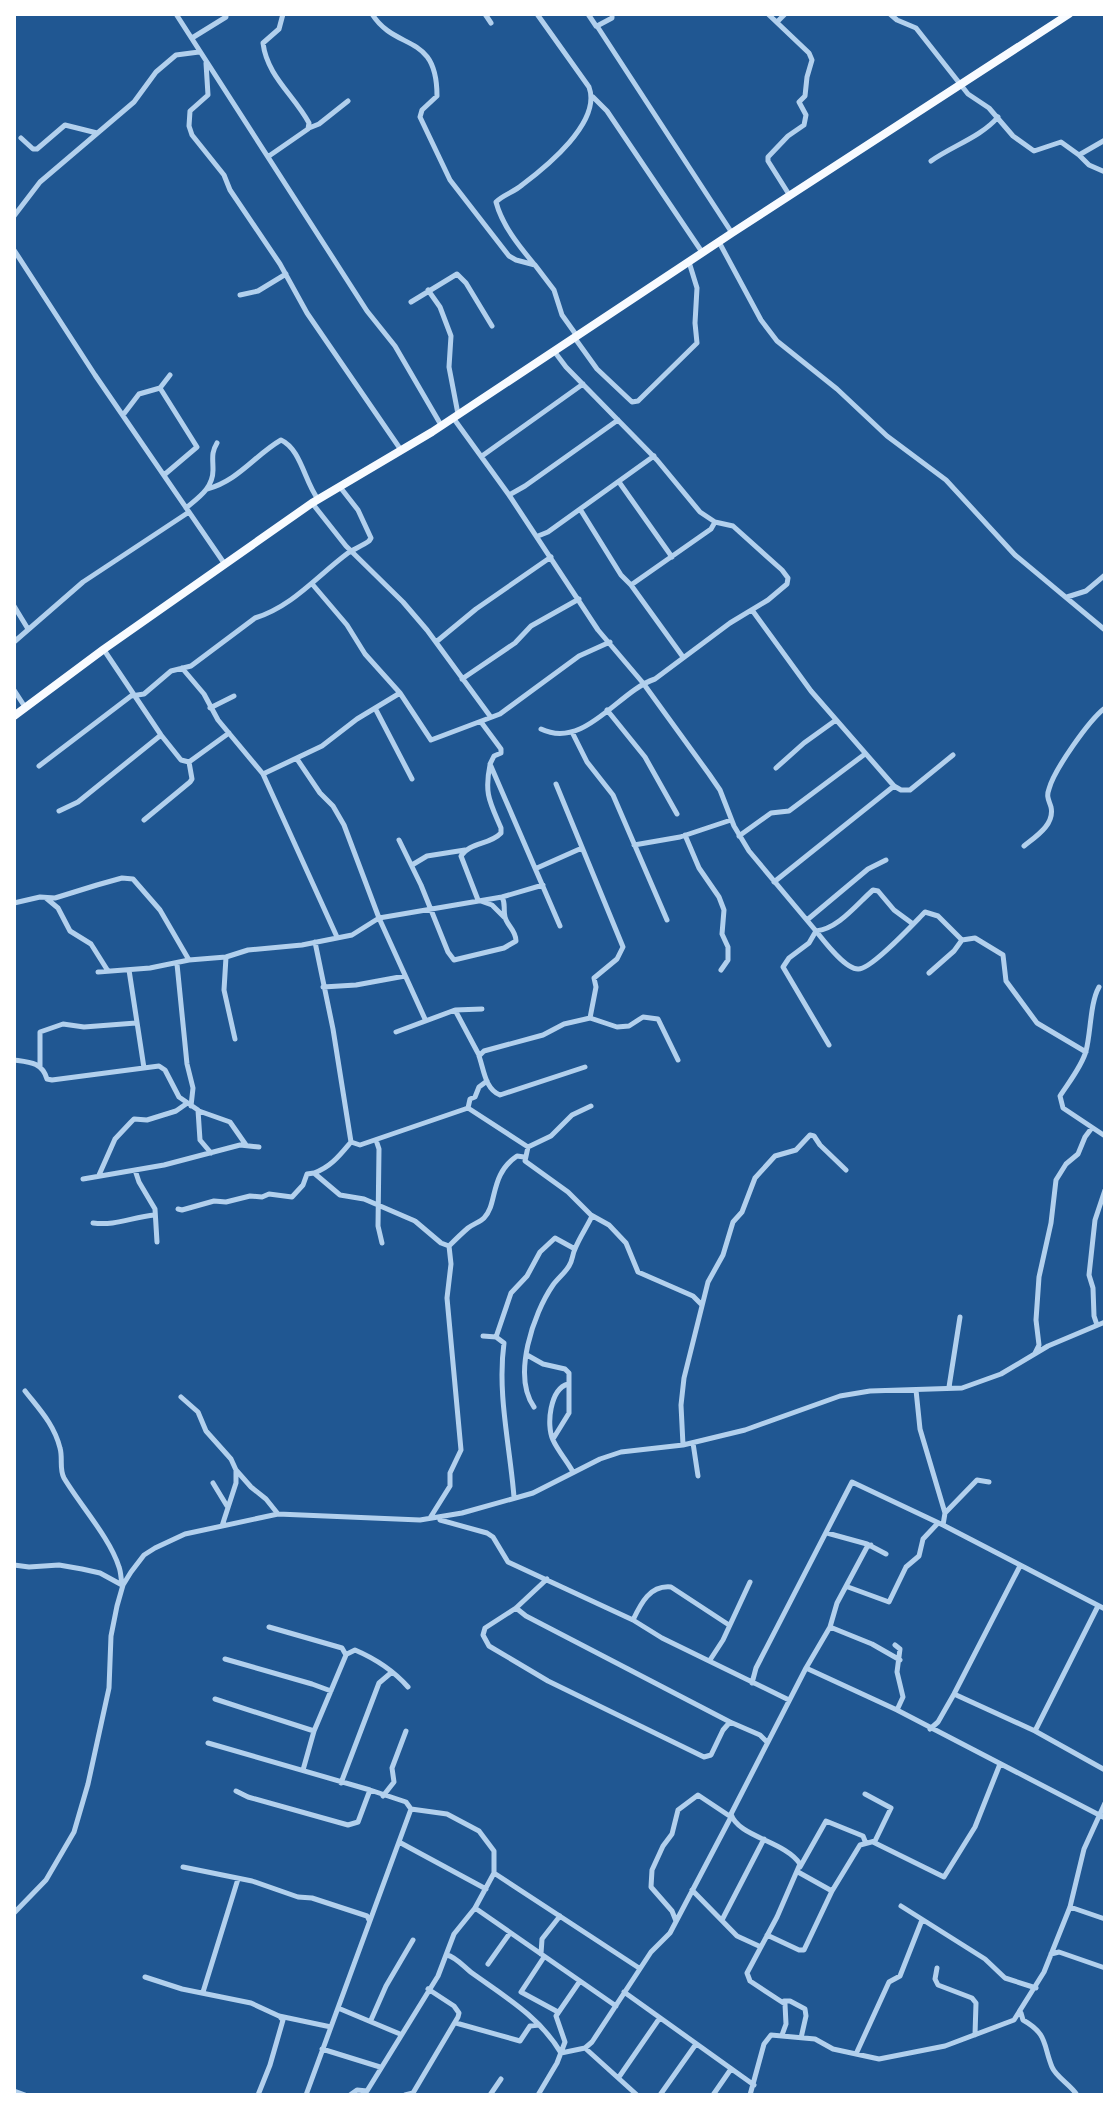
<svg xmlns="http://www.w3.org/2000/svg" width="1119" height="2109" font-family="Figtree,sans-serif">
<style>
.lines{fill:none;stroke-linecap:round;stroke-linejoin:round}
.minor{stroke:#b2d0ed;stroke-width:5}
.primary{stroke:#f8fbff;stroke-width:8}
</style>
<rect width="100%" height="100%" fill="#205792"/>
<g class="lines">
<!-- minor -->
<path class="minor" d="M176 14 367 311 395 346 441 425
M372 14C396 52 437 32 437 96L422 110 420 117 450 180 509 256 516 260 535 265 554 290 562 315 577 336
M485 14 491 23
M588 14 596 26
M612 14V18L597 26 732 233
M768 14 809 53 812 60 807 77 805 96 799 102 806 115 804 125 788 136 768 157V161L790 196
M890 14 897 20 916 28 968 94 989 108 1013 136 1034 151 1061 142 1079 155 1105 140
M777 22 785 14
M192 38 226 17V14
M206 63 208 95 190 111 189 126 192 135 224 175 230 190 280 264 307 313 401 450
M593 97 607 111 702 252
M309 128 319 124 348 101
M21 138 33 149H37L65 125 97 133
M1079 155 1089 165 1105 172
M269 156 308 129 309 123C294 95 267 76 263 43L279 29 283 14
M931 161C952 146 981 137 998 117
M14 216 40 182 134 102 156 72 176 55 199 52
M719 242 761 320 777 341 837 389 887 436 946 480 1015 555 1105 630
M14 250 95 375 224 563
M534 264C519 246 502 225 496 202 503 195 514 192 522 185 546 167 602 122 589 87L537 14
M428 290 440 307 451 336 449 367 458 414
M240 295 258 291 286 274
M411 302 457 274 466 283 492 326
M574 337 597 369 632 402 638 401 697 343 695 323 697 288 689 262
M160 388 197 447 164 475
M123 415 139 394 160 388 170 375
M454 419 509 495 598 630 643 683 709 774 720 790 734 826 749 851 816 931 809 943 789 958 783 967 829 1045
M482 456 583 384
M619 482 672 557
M207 489C238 481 255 455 281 440 301 449 305 483 318 499
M509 495 525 486 618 420
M312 503 346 546 403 602 427 630 490 716
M186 508C199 497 213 488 213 470 213 458 211 453 217 443
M580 509 621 575 631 585 711 529 715 522
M538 536 548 532 654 456
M313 585 347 625 365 654 400 693 431 740 500 714 579 656 610 642
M631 585 683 657
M1067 597 1086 591 1105 575
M14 606 28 629
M752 610 811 691 894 786 901 790H910L953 755
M14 642 83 582 189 512
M436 642 476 609 551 557
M104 650 161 735 181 760 189 762
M182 668 204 694 218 720 263 774 337 937
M462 679 515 643 531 626 579 599
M14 690 25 707
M210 708 234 696
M375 708 412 779
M607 710 645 757 677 814
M481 722 501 749V753L494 756 490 764 560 926
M541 729C585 750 618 691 655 679L730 623 768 600 787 584 788 578 782 570 733 526 715 522 700 512 657 460 566 367 554 351
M572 732 587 762 613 795 667 920
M297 759 320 793 333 806 344 825 379 918 425 1019
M189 762 229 733
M490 765C484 794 490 802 501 828V833C490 845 470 842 461 856L478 900 492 905 504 917
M39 766 131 696 144 694 171 671 191 666 255 618C293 606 317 576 348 553 354 549 362 546 369 541L371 538 358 510 340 487
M776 768 804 743 836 720
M263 774 322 746 357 719 400 693
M556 784 623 947 617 959 594 978 596 987 590 1018 564 1024 543 1035 484 1051 479 1056C484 1070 485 1089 500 1095L585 1067
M59 811 78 802 161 735
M144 820 190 782 192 779 189 762
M685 835 699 868 719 897 724 910 722 934 728 947V960L721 970
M739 836 771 813 789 811 865 754
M399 840 421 885 448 952 454 960 504 948 516 941C516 930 507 926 505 917 503 909 506 904 502 897
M634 845 680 837 731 820
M1024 846C1035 837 1055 825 1051 807 1049 800 1046 797 1049 789 1054 770 1089 720 1105 708
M412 865 427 856 465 850
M537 868 582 848
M774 882 894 786
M46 898 58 908 70 931 91 944 108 971
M14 903 40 897 55 898 97 885 122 878 133 879 160 910 189 960
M807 920 868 869 886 860
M913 924 894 910 878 891 873 890C857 904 838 929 816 931 824 941 845 969 858 969 871 970 914 923 925 912L938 916 962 940
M315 942 333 1029 351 1142 360 1145 468 1108 528 1147 551 1136 572 1115 591 1106
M226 957 224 990 235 1039
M177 964 187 1064 193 1088 191 1106
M129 970 144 1068
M98 972 150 968 189 960 226 957 248 950 302 945 352 935 379 918 502 897 543 885
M929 973 954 951 962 940 975 938 1003 955 1006 981 1037 1023 1086 1052
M323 987 356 985 405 976
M1099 987C1090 1003 1091 1032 1086 1051 1082 1066 1069 1082 1060 1096L1063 1108 1105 1136
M455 1010 482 1009
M590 1018 617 1027 629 1026 643 1017 658 1019 678 1060
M396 1032 455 1010 479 1055
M14 1060C29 1062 42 1062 47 1079L52 1080 159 1066 165 1070 179 1097 198 1110 200 1140 211 1153
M40 1066V1032L63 1024 84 1027 136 1023
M468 1108 470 1099 475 1097 479 1087 487 1081
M199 1111 230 1122 246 1145
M376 1140 379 1149 378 1226 382 1243
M528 1147 525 1161 568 1192 591 1215 609 1225 626 1243 638 1272 693 1296 702 1305
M135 1170 139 1182 155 1209 157 1242
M314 1173C331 1167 340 1155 351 1142
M99 1175 115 1139 131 1122 134 1119 147 1120 176 1111 186 1104
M83 1179 164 1165 240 1145 259 1147
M178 1209 182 1210 214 1201 226 1202 250 1196 262 1197 269 1194 292 1197 303 1185 307 1174 314 1173 340 1195 364 1199 415 1221 441 1243 449 1246
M93 1223C116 1226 132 1217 155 1215
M1097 1325 1094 1316 1093 1288 1089 1275 1095 1220 1105 1190
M483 1336 496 1337 511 1293 527 1276 540 1252 555 1238 575 1249
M496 1337 504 1343C497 1394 510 1446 514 1497
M1035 1353 1039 1345 1036 1320 1039 1277 1051 1223 1056 1180 1066 1164 1078 1154 1085 1137 1091 1129
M527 1355 543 1364 565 1369 569 1373V1413L553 1439
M568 1384C550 1389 546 1425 553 1440 558 1451 567 1461 573 1472
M949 1387 960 1317
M916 1390 920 1429 945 1513
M25 1391C39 1409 54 1424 60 1448 63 1458 59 1469 64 1478 80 1505 110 1538 119 1567 121 1572 121 1579 122 1585
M181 1397 198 1412 206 1431 231 1459 236 1470 251 1487 266 1499 278 1514
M534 1407C512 1376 533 1314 553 1285 558 1278 565 1273 569 1266 573 1260 572 1255 575 1249 579 1238 587 1227 592 1216
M693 1443 698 1476
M683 1445 681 1405 684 1378 708 1282 723 1255 733 1222 742 1212 755 1178 775 1156 796 1150 810 1135 814 1136 820 1145 846 1170
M213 1483 227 1506
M430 1518 450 1486V1473L461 1450 447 1298 451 1264 449 1246C455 1240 461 1234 468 1228 473 1224 480 1222 484 1218 498 1204 489 1175 517 1156L524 1157
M440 1520 487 1533 493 1537 508 1562 633 1620 662 1638 789 1700
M943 1525 945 1513 977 1480 989 1482
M222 1526 236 1483V1471
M827 1533 867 1544 886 1554
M14 1565 29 1567 59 1565 82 1569 100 1573 122 1585
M547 1579 516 1608 485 1628 483 1635 489 1646 548 1681 704 1757 711 1755 723 1730 730 1722 760 1735 767 1742
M848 1587 889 1602 906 1567 919 1556 923 1539 938 1523
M516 1608 526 1616 730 1722
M633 1620C641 1603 650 1585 671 1587L729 1625
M269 1627 342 1648 346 1655 314 1731 303 1770
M830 1627 872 1644 900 1660
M895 1645 900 1649 897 1672 903 1697 897 1710
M347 1654 355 1650C376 1659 393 1670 408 1687
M225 1659 312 1684 331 1691
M710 1660 723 1640 750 1582
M806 1668 830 1627 837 1603 867 1547 871 1545
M752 1683 756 1668 852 1482 943 1525 1105 1609
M954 1694 1035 1731 1105 1770
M215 1699 314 1731
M930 1729 938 1722 954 1694 1020 1566
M1035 1731 1098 1606
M208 1743 370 1790 406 1802 411 1809 447 1814 479 1831 494 1851V1873L475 1908 454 1934 438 1976 367 2091 357 2090 350 2095
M341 1783 379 1683 392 1672
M236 1791 248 1797 348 1825 358 1822 370 1790
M383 1796 394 1782 392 1768 406 1731
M399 1842 486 1889
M873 1842 944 1877 975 1827 1000 1764
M183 1867 252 1881 298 1897 312 1898 367 1916 369 1920
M800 1867 826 1821 863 1836 865 1841
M798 1872 832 1891 860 1845 875 1841 891 1808 865 1794
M494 1873 639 1968
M692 1890 737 1936 761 1947
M901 1906 985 1959 1005 1978 1036 1988
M1070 1907 1105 1919
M475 1908 616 2006
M14 1913 46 1880 74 1832 88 1784 109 1688 111 1636 117 1606 123 1585 131 1572 144 1555 155 1548 185 1534 278 1514 420 1520 462 1513 533 1493 600 1459 621 1452 683 1445 745 1430 840 1396 870 1391 962 1388 1001 1374 1048 1346 1105 1322
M722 1920 764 1839
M767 1935 799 1950H804L832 1891
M541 1954 542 1939 560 1916
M1051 1954 1059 1952 1105 1968
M447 1955C456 1957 464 1967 472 1973 504 1996 540 2017 561 2053
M544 1957 521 1992 558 2012
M488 1964 510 1933
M937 1968 935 1979 938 1985 972 1998 976 2003 975 2035
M145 1977 182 1989 251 2003 279 2016 331 2027
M203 1992 238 1879
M624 1992 754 2085
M784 2001H790L805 2009 806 2016 801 2038
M338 2008 400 2034
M1021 2013 1023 2020C1048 2034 1043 2045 1052 2067 1056 2077 1071 2085 1077 2095
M371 2020 386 1986 413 1940
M456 2023 520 2041 530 2026 539 2025
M782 2035 786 2024 785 2004 750 1981 747 1973 777 1917 800 1864C785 1841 738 1837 731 1814L806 1668 897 1710 1105 1818
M585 2048 637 2095
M322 2049 380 2067
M561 2053 585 2048 592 2042 651 1952 670 1933 731 1817 698 1795 678 1810 672 1834 663 1846 652 1870 651 1887 672 1911 676 1921
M856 2054 889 1982 900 1976 922 1920
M619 2077 659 2019
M14 2091 25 2095
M258 2095 270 2065 283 2020 281 2018
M306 2095 411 1809
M405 2095 413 2093 458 2017 459 2013 454 2006 428 1989
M490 2095 501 2079
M538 2095 557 2063 565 2042 556 2016 580 1981
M660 2095 696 2044
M713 2095 731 2069
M750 2095 764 2044 771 2035 815 2039 833 2049 879 2059 945 2046 1014 2020 1044 1972 1070 1907 1084 1849 1105 1803"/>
<!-- primary -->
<path class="primary" d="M14 716 104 649 312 503 432 432 732 233 1069 14"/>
</g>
<!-- border -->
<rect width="1119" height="2109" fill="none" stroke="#ffffff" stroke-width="32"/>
</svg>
